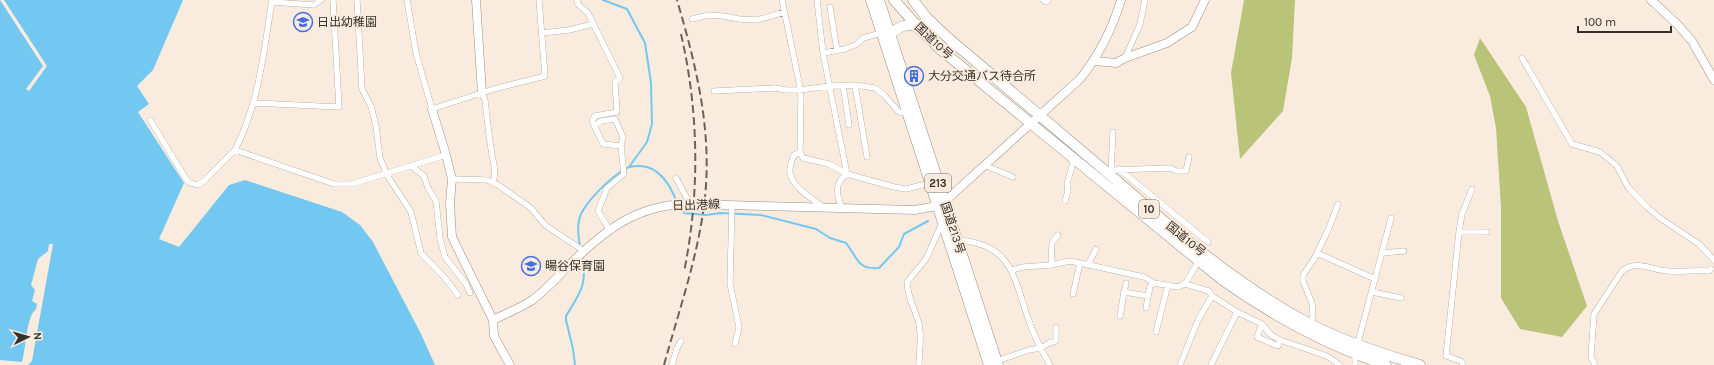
<svg xmlns="http://www.w3.org/2000/svg" width="1714" height="365" font-family="Karla,'Noto Sans JP',sans-serif">
<style>
.forest{fill:#b9c478}
.water{fill:#73c8f1}
.pier{fill:#f9ecde}
.lines{fill:none;stroke-linecap:round;stroke-linejoin:round}
.stream{stroke:#73c8f1;stroke-width:2}
.street-casing{stroke:#9a8e82;stroke-width:6}
.secondary-casing{stroke:#9a8e82;stroke-width:9}
.highway-casing{stroke:#9a8e82;stroke-width:11}
.street{stroke:#fff;stroke-width:5.5}
.secondary{stroke:#fff;stroke-width:8}
.highway{stroke:#fff;stroke-width:10}
.rail{stroke:#6a635b;stroke-width:2;stroke-dasharray:8 4;stroke-linecap:butt}
.labels{text-anchor:middle;dominant-baseline:central;stroke-width:4;stroke-linejoin:round;paint-order:stroke}
.shield{fill:#f9ecde;stroke:#706961;stroke-width:1}
.shield-label{font-size:11px;font-weight:bold;fill:#36312c}
.poi-label{font-size:12px;fill:#36312c;stroke:#f9ecde;text-anchor:start}
.street-label{font-size:12px;fill:#36312c;stroke:#f9ecde}
</style>
<rect width="100%" height="100%" fill="#f9ecde"/>
<!-- forest -->
<path class="forest" d="M1244 0H1295L1292 58 1283 111 1240 159 1231 73Z
M1480 38 1526 107 1558 221 1587 306 1562 337 1520 329 1501 298V207L1496 128 1490 96 1474 55Z"/>
<!-- water -->
<path class="water" d="M0 0H183L153 70 137 86 149 104 138 112 184 183 159 239 179 247 229 185 245 180 342 212 360 225 373 242 421 334 435 365H28L32 361 53 244H49L48 251 38 259 31 285 35 290 32 301 37 304 36 309C26 317 26 349 22 362L0 360Z"/>
<!-- pier -->
<path class="pier" d="M0 0H4L47 66 29 91 26 89 43 66Z"/>
<g class="lines">
<!-- stream -->
<path class="stream" d="M603 0 627 9 645 43 651 83 652 124 647 142 629 167
M625 169C630 166 633 166 638 166 659 165 671 186 677 203
M680 207 684 213 706 215 721 213 761 215 816 229 830 238 846 243C858 258 857 270 879 268L899 247 904 234 928 221
M580 246C578 236 577 221 582 212 590 198 608 180 622 171
M575 365 573 349 566 320V316C580 293 588 284 582 256"/>
<!-- street casing -->
<g class="street-casing">
<path id="street" d="M272 0C264 51 259 103 235 150L334 184H352L446 155
M357 0 362 89 371 106 376 126 380 158 387 175 411 212 421 253 445 278 458 295
M407 0 416 53 432 109 494 89 545 76 539 0
M577 0 578 4 588 13 620 78 615 82 617 112 595 116 592 121 603 144 621 146 624 174 607 188 598 211 609 229
M782 0 799 82 801 98 800 152 803 158 829 164 847 174C833 184 837 194 842 209
M817 0 823 53
M1043 0 1046 2 1048 0
M272 2 314 5 321 0
M830 7 837 51
M692 19 709 15 723 16 739 19 757 20 785 12
M542 33 569 30 593 24
M881 33 863 38 857 44 845 49 823 53 847 174 894 187 906 189 930 183
M1125 58 1140 24 1145 0
M1522 58 1572 144 1600 152 1617 166 1628 187 1648 208 1660 218 1699 244 1714 260
M843 85 849 125
M855 85 867 157
M714 91 775 88 786 90H799L830 86 855 85 875 88 884 95 899 112 907 113
M482 93 485 100C487 118 489 137 492 155 494 165 496 172 493 183
M254 103 339 107 333 0
M150 120 188 182 197 185 204 181 235 150
M596 125 601 121 615 119 623 137 621 146
M800 152 794 155C792 160 789 167 790 173 793 188 813 199 823 207
M984 165 1013 177
M411 166 424 176 428 188 436 201 440 239 445 257 466 284 470 293
M1119 169 1208 242
M1112 170 1171 168 1176 171H1186L1189 157
M1111 171 1113 132
M676 178 690 204
M452 179 487 180 498 185 531 208 545 225 584 251
M1065 201 1068 191 1067 184 1074 159
M732 204 730 284 739 327 735 344
M1459 232H1487
M957 240C1013 244 1013 276 1029 321 1034 336 1042 351 1050 365
M1317 253 1375 279
M1382 253 1404 251
M1051 265 1052 243 1058 235
M1088 265 1096 249
M1012 270 1023 267 1051 265 1070 261 1080 263
M1124 292 1126 283
M1372 292 1401 298
M1073 294 1080 263 1144 277 1154 283 1178 287 1185 284
M1212 296 1237 312 1262 324 1270 334 1280 340 1327 356 1340 365
M1146 308 1150 286 1154 283
M1120 316 1124 292 1148 296
M1262 324 1257 337 1278 346 1280 340
M1311 324 1313 314 1312 303 1303 281V275L1314 259 1329 228 1338 204
M1156 332 1168 285
M997 361 1029 350 1041 348 1049 343 1056 341V327
M672 365 677 348 681 341
M919 365C919 352 922 338 919 324 915 309 908 299 907 282L926 259 942 223
M1180 365 1198 320 1212 296 1209 291 1185 284 1198 262
M1211 365 1237 312
M1355 365V354L1391 218
M1463 365 1461 361 1446 356 1459 232 1462 214 1472 189
M1595 365 1591 357 1594 314 1622 271C1637 259 1651 270 1668 271 1681 272 1695 270 1709 271L1711 269"/>
</g>
<!-- secondary casing -->
<g class="secondary-casing">
<path id="secondary" d="M476 0 482 93
M1651 0 1677 24 1692 41 1714 80
M1095 61 1116 63 1125 58 1167 43 1192 27 1205 0
M432 109 446 155 452 179 450 203 452 237 493 320 494 336 510 365
M493 320C505 314 520 308 531 301 545 291 557 278 569 265 605 230 637 204 690 204L915 210 937 206 944 202 1080 79C1100 54 1112 30 1121 0"/>
</g>
<!-- highway casing -->
<g class="highway-casing">
<path id="highway" d="M871 0 989 365
M879 0 998 365
M894 0 918 27 940 49 1221 279C1273 316 1326 345 1386 365
M913 0 926 17 947 37C1004 85 1060 133 1116 180 1177 233 1238 286 1310 324 1345 342 1382 354 1420 365
M890 35C899 26 906 23 918 27"/>
</g>
<!-- street -->
<use href="#street" class="street"/>
<!-- secondary -->
<use href="#secondary" class="secondary"/>
<!-- highway -->
<use href="#highway" class="highway"/>
<!-- rail -->
<path class="rail" d="M681 34C699 112 700 193 684 272
M664 365C679 310 699 254 705 197 712 129 696 65 677 0"/>
</g>
<!-- icons -->
<defs>
<g id="school-ring" transform="scale(1)"><circle r="9.5" fill="#f9ecde" stroke="#456ee0" stroke-width="1.5"/><path d="M0-5L7-2L0 1L-7-2ZM-4 1L0 2.5L4 1V4Q0 6-4 4Z" fill="#456ee0"/></g>
<g id="building-ring" transform="scale(1)"><circle r="9.5" fill="#f9ecde" stroke="#456ee0" stroke-width="1.5"/><path d="M-4-6H4V6H1V3H-1V6H-4ZM-2.5-4.3h1.7v1.8h-1.7ZM.8-4.3h1.7v1.8H.8ZM-2.5-1h1.7V.8h-1.7ZM.8-1h1.7V.8H.8Z" fill="#456ee0"/></g>
</defs>
<g fill-rule="evenodd">
<use href="#school-ring" x="303" y="22"/>
<use href="#building-ring" x="914" y="76"/>
<use href="#school-ring" x="531" y="266"/>
</g>
<g class="labels">
<!-- shield labels -->
<g class="shield">
<rect x="925" y="174" width="26" height="18" rx="3"/>
<rect x="1139" y="200" width="20" height="18" rx="3"/>
</g>
<g class="shield-label">
<text x="938" y="183">213</text>
<text x="1149" y="209">10</text>
</g>
<!-- poi labels -->
<g class="poi-label">
<text x="317" y="22">日出幼稚園</text>
<text x="928" y="76">大分交通バス待合所</text>
<text x="545" y="266">暘谷保育園</text>
</g>
<!-- street labels -->
<g class="street-label">
<text transform="translate(934 41) rotate(43)">国道10号</text>
<text transform="translate(696 205) rotate(-2)">日出港線</text>
<text transform="translate(953 228) rotate(72)">国道213号</text>
<text transform="translate(1186 239) rotate(39)">国道10号</text>
</g>
</g>
<!-- north arrow -->
<g transform="translate(28 337) rotate(85)" stroke="#f9ecde" stroke-width="3" paint-order="stroke">
<path d="M0-3L7 15L0 10L-7 15Z" fill="#36312c"/>
<text y="-6" font-size="11" font-weight="bold" text-anchor="middle" fill="#36312c">N</text>
</g>
<!-- scale -->
<path d="M1578 26v6h93v-6" fill="none" stroke="#36312c" stroke-width="2"/>
<text x="1584" y="26" font-size="12" fill="#36312c" stroke="#f9ecde" stroke-width="3" paint-order="stroke">100 m</text>
</svg>
